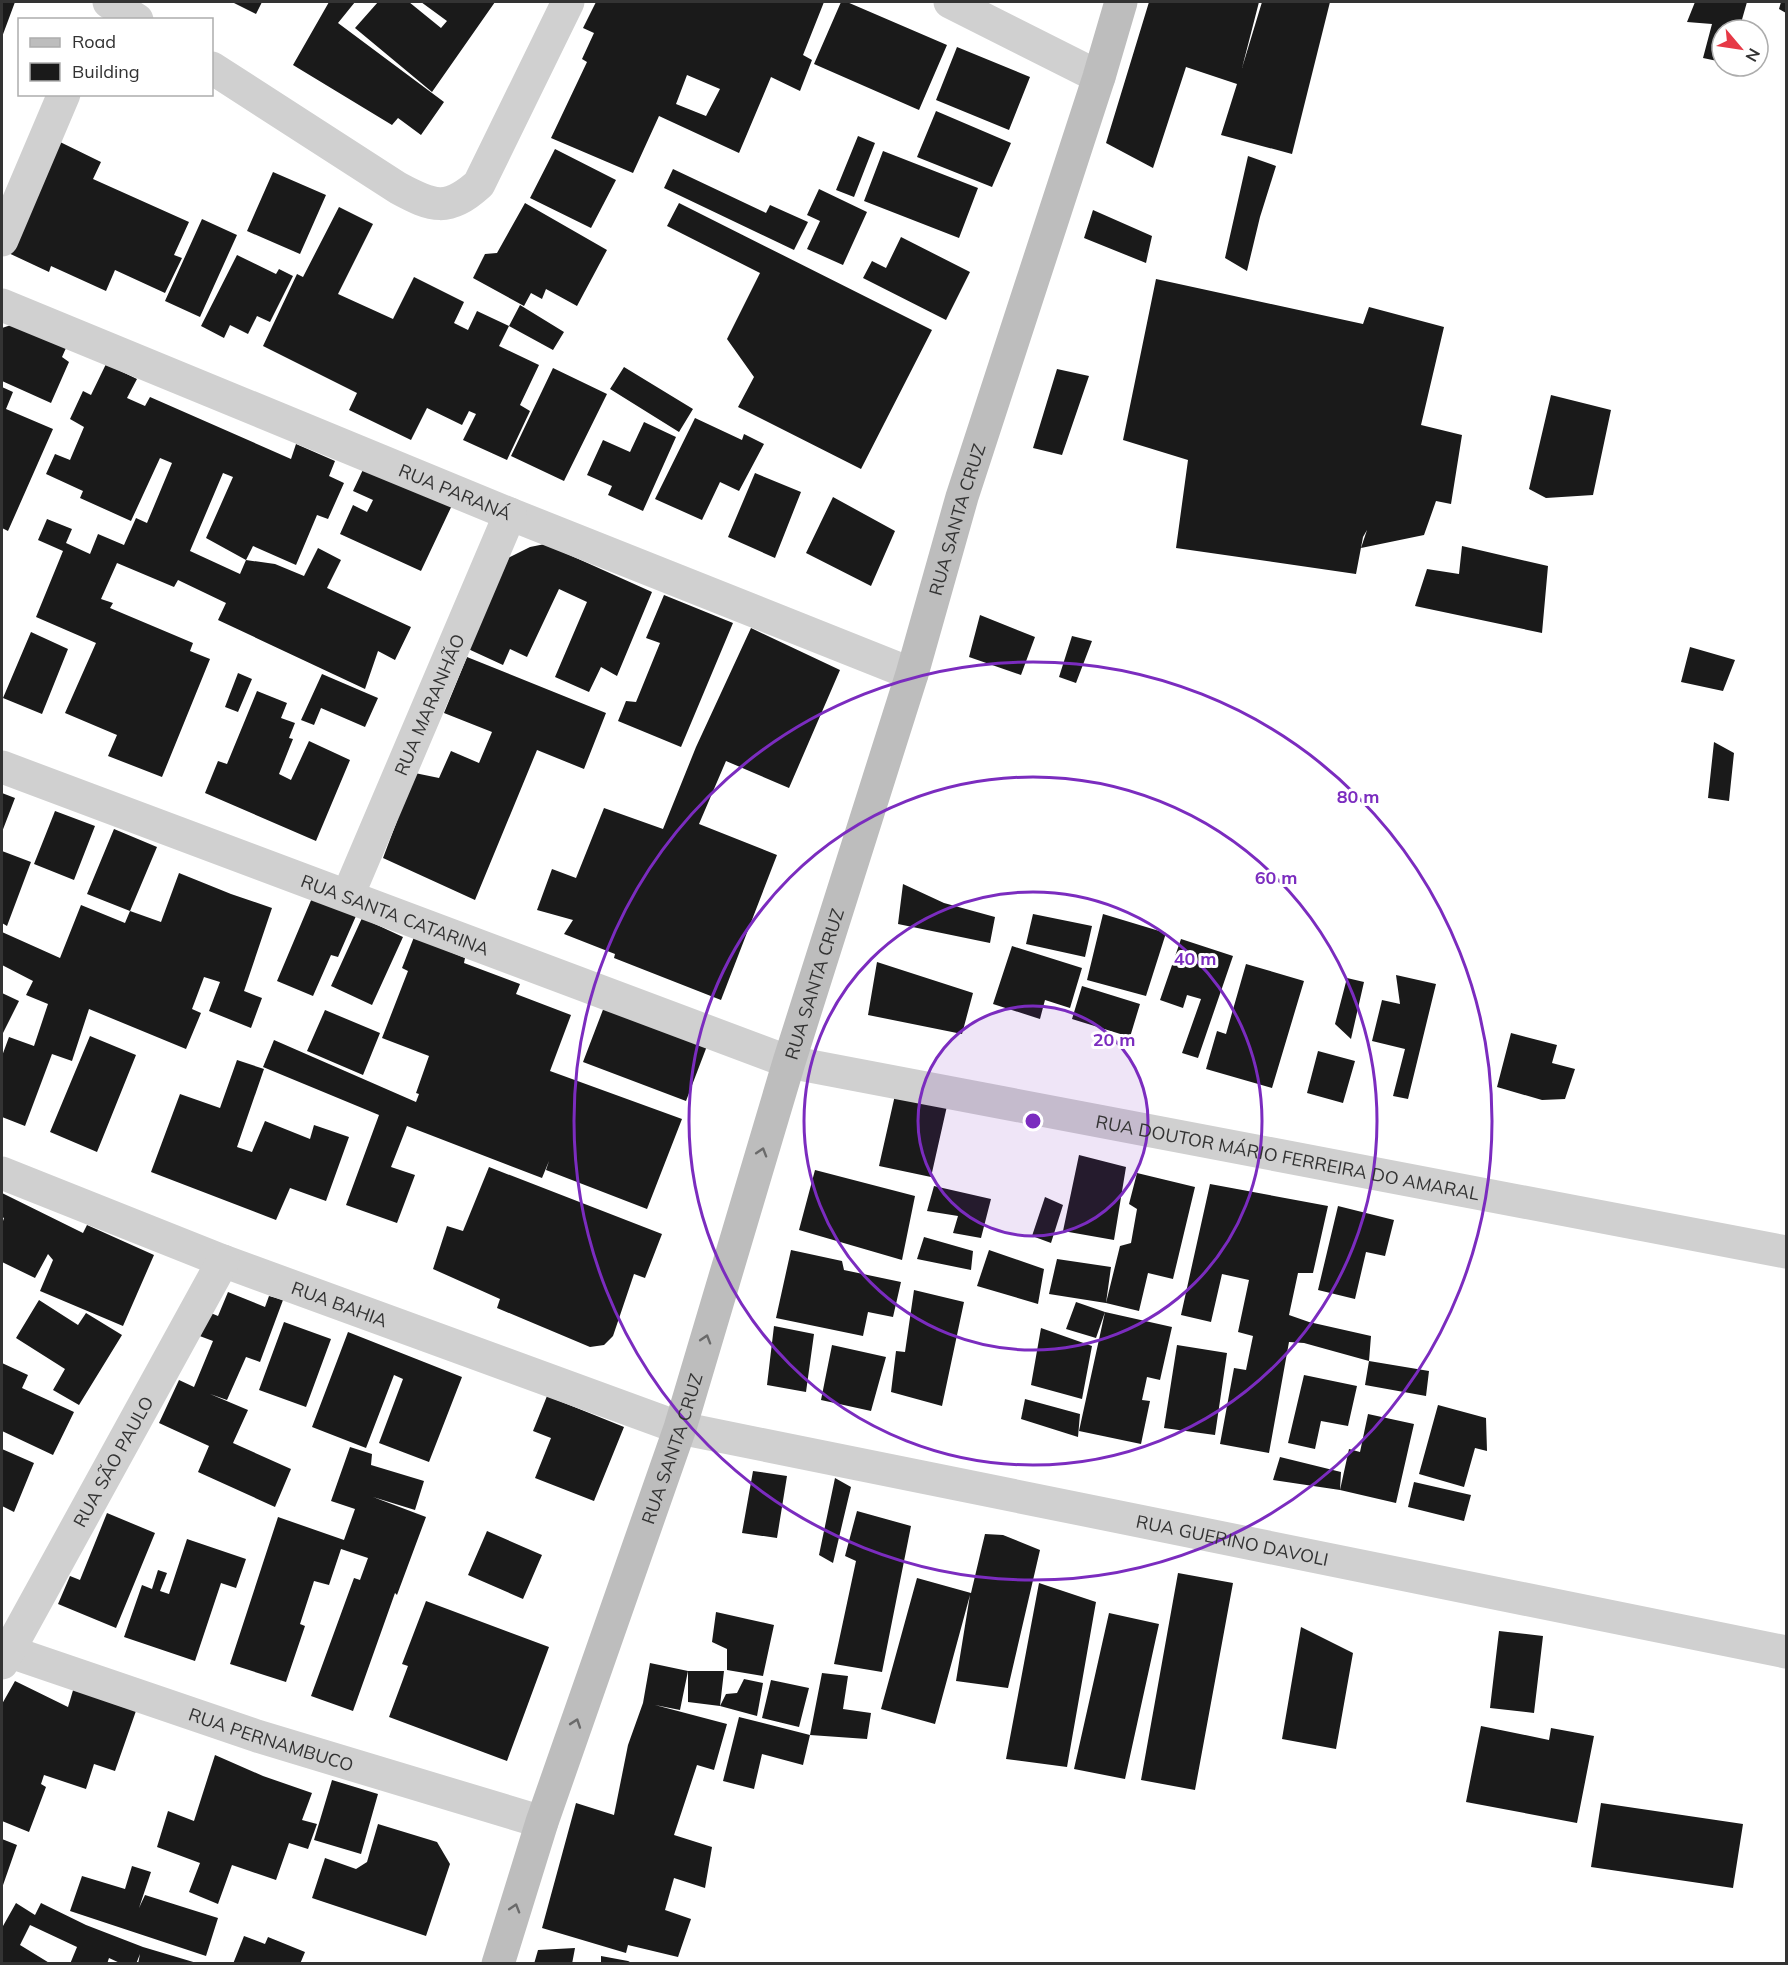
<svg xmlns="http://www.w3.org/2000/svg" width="1788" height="1965" font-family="Mulish,sans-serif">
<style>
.building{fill:#1a1a1a;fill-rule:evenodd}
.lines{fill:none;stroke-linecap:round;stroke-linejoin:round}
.street{stroke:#d0d0d0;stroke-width:33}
.secondary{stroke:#bdbdbd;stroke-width:33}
.oneway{stroke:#6a6a6a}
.ring{fill:none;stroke:#7b2cbf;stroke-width:3}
.labels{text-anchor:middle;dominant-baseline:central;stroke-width:6;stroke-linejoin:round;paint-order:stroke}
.street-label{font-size:18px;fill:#333;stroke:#fff}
.centre{fill:#7b2cbf;stroke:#fff;stroke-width:3}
.ring-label{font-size:18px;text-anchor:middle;font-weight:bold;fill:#7b2cbf;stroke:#fff;stroke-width:6;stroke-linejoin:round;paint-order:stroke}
</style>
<rect width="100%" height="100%" fill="#fff"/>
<!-- building -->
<path class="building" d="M2 2H15L2 37Z
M232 2H262L256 14Z
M329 2H355L338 23 444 102 421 135 398 118 392 125 293 65Z
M378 2H409L441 28 447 21 421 2H495L432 92 355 28Z
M596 2H824L803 55 812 60 800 91 771 77 739 153 659 116 633 173 551 138 587 62 582 59 594 33 583 28ZM687 75 720 89 706 116 676 104Z
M841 2H847L947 45 919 110 814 64Z
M1149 2H1259L1242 68 1262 2H1330L1292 154 1221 135 1237 84 1186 67 1153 168 1106 143Z
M1695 2H1747L1739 30H1722V62L1703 58 1712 24 1687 22Z
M1781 2H1786V13L1779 9Z
M957 47 1030 77 1009 130 936 100Z
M936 111 1011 143 992 187 917 157Z
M858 136 875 143 854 197 836 190Z
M56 140 101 162 93 179 189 222 174 255 182 258 165 293 115 270 106 291 51 266 49 272 2 250Z
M555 149 616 180 591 228 530 198Z
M883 151 978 188 959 238 864 201Z
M1248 156 1276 166 1260 217 1247 271 1225 258Z
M673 169 766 213 770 205 808 222 794 250 664 188Z
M273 172 326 195 300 254 247 231Z
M819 189 867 212 843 265 807 249 820 221 807 215Z
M525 203 607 250 577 306 546 289 542 299 531 293 524 306 473 278 485 254 497 253Z
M679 203 932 330 861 469 738 407 754 377 727 339 760 273 667 226Z
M339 207 373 224 338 294 393 319 414 277 464 302 454 323 468 330 477 311 509 326 499 346 539 365 520 405 530 411 507 460 463 440 476 414 469 411 462 425 427 408 411 440 349 410 357 393 263 346 297 274 303 277Z
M1093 210 1152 236 1146 263 1084 238Z
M202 219 237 235 200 317 165 301Z
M901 237 970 272 946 320 863 278 872 261 886 268Z
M237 255 276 274 279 269 293 276 270 322 257 316 248 334 230 325 224 338 201 326Z
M1156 279 1363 324 1369 307 1444 327 1421 425 1462 435 1451 504 1436 501 1424 535 1361 548 1367 530 1363 537 1356 574 1176 548 1188 460 1123 440Z
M520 305 564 332 553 350 509 326Z
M11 325 66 348 62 357 69 362 51 403 2 381V328Z
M106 364 137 379 127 398 145 406 150 397 291 459 296 444 335 461 329 476 344 483 328 519 317 515 296 565 253 546 246 560 206 538 233 477 223 473 190 551 240 574 246 560 275 564 304 576 318 548 341 560 327 588 411 627 395 660 378 651 365 689 218 620 226 603 178 580 174 587 117 563 101 599 113 603 110 608 193 643 190 651 210 659 162 777 108 756 117 735 65 713 96 643 36 617 63 551 38 540 47 519 72 529 66 543 90 554 98 534 124 545 136 518 147 523 172 463 160 458 131 521 80 498 83 491 46 474 55 454 70 460 84 427 70 419 83 391 91 395Z
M624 367 693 409 679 432 610 389Z
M553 368 607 394 564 481 511 456Z
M1057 369 1089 376 1062 455 1033 448Z
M2 387 13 392 6 409 53 429 8 531 2 528Z
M1551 395 1611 410 1593 495 1546 498 1529 489Z
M695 418 742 440 744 434 764 444 739 491 720 482 702 520 655 499Z
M644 422 676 437 643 511 608 495 612 486 587 475 603 440 630 452Z
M367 461 454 501 421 571 340 534 353 505 367 512 373 500 353 491Z
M755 473 801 492 775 558 728 537Z
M833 497 895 531 871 586 806 553Z
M545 544 652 592 617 676 601 667 589 692 555 677 587 602 559 589 527 657 510 649 503 665 466 648 508 558 530 547Z
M1462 546 1548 566 1542 633 1415 606 1427 569 1459 574Z
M664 595 733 623 681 747 618 721 626 701 636 702 660 643 646 638Z
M980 615 1035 637 1021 675 969 657Z
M751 628 840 670 789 788 726 761 699 824 777 855 721 1000 614 958 615 954 564 934 573 920 537 910 552 869 576 878 604 808 663 829 696 747Z
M31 632 68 649 42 714 3 698Z
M1072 636 1092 641 1076 683 1059 677Z
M1690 647 1735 660 1723 691 1681 682Z
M467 657 606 713 584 769 537 750 475 900 383 858 397 821 410 772 439 778 451 751 479 763 492 732 444 713Z
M238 673 252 679 238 712 225 707Z
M322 674 378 698 365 727 321 708 314 725 301 720Z
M257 691 287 703 281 718 295 723 289 738 293 739 279 774 291 780 309 741 350 760 316 841 205 793 218 761 227 764Z
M1714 742 1734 753 1729 801 1708 798Z
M2 793 15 798 2 832Z
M55 811 95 826 74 880 34 864Z
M114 829 157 847 130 911 161 922 179 873 231 894 272 908 244 991 262 998 251 1028 209 1011 220 982 204 977 192 1009 201 1013 186 1049 89 1009 72 1061 52 1054 25 1126 2 1117V1056L9 1037 34 1046 48 1004 26 995 33 981 2 965V932L60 958 81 905 125 923 130 911 87 894Z
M2 851 31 862 7 926 2 923Z
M903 884 944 903 995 917 990 943 898 924Z
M312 898 356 916 338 957 331 955 313 996 277 981Z
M1033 914 1092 926 1085 957 1026 944Z
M1103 914 1166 933 1146 996 1087 980Z
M362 918 403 937 372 1005 331 986Z
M414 937 465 958 464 963 520 984 516 994 571 1015 550 1071 682 1119 647 1209 546 1170 549 1161 542 1178 407 1126 391 1167 415 1175 397 1223 346 1205 379 1115 263 1067 274 1040 416 1102 419 1094 416 1093 429 1056 382 1038 408 971 402 968Z
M1181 939 1233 956 1198 1058 1182 1053 1201 999 1187 995 1183 1008 1160 1000Z
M1012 946 1082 968 1070 1008 1045 1000 1040 1019 993 1004Z
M877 962 973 993 962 1034 868 1015Z
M1246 964 1304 981 1272 1088 1206 1069 1217 1031 1226 1034Z
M1396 975 1436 984 1408 1099 1393 1096 1405 1049 1372 1041 1382 1000 1400 1004Z
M1347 978 1364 982 1351 1039 1335 1024Z
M1082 986 1140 1004 1130 1037 1072 1019Z
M2 993 19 1001 2 1035Z
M604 1007 707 1046 686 1101 583 1062Z
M325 1010 380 1033 363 1075 307 1051Z
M1511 1033 1557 1045 1552 1063 1575 1069 1565 1099 1542 1100 1497 1087Z
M90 1036 136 1055 97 1152 50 1132Z
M1318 1051 1355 1061 1343 1103 1307 1093Z
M237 1060 264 1069 237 1147 252 1152 265 1121 310 1139 314 1125 349 1137 326 1201 290 1188 276 1220 151 1172 180 1094 220 1108Z
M895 1095 947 1106 931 1177 879 1166Z
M1079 1155 1126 1167 1114 1240 1063 1231Z
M489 1167 662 1234 645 1278 634 1274 613 1336 604 1345 590 1347 497 1308 500 1299 433 1269 447 1226 463 1231Z
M815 1170 915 1196 902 1260 799 1230Z
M1137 1173 1195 1187 1173 1279 1148 1273 1139 1311 1106 1303 1120 1246 1131 1243 1137 1209 1129 1204Z
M1210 1184 1328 1206 1313 1273H1298L1289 1315 1309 1322 1371 1336 1369 1361 1304 1343 1289 1342 1269 1453 1220 1444 1234 1368 1246 1370 1253 1336 1238 1332 1249 1280 1222 1274 1211 1322 1181 1315Z
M934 1186 991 1199 981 1238 953 1233 958 1216 927 1211Z
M2 1193 83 1233 87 1225 154 1255 123 1326 40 1291 53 1260 48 1254 35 1278 2 1262V1224L4 1218 2 1217Z
M1045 1197 1063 1205 1051 1243 1032 1236Z
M1338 1206 1394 1220 1385 1256 1366 1252 1355 1299 1318 1290Z
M924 1237 973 1251 971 1270 917 1259Z
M791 1250 842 1261 844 1270 901 1282 893 1317 868 1312 863 1336 776 1318Z
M989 1250 1044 1269 1038 1304 977 1286Z
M1057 1259 1111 1267 1106 1303 1049 1294Z
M914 1290 964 1302 942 1406 891 1392 896 1351 905 1352Z
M228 1292 265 1307 269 1296 283 1300 260 1362 246 1357 227 1400 210 1394 248 1410 233 1443 291 1469 275 1507 198 1472 209 1446 159 1423 179 1380 194 1387 213 1341 197 1335 206 1311 218 1316Z
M39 1300 78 1325 86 1313 122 1335 79 1405 53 1390 65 1369 16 1338Z
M1076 1302 1105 1312 1172 1327 1160 1380 1147 1377 1142 1400 1150 1401 1141 1444 1079 1431 1105 1312 1096 1338 1066 1329Z
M284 1322 331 1339 306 1407 259 1390Z
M774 1326 814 1334 806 1392 767 1385Z
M1041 1328 1092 1346 1082 1399 1031 1385Z
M348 1332 462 1377 429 1462 379 1443 403 1379 394 1375 366 1448 312 1427Z
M832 1345 886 1357 871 1411 821 1400Z
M1177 1345 1227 1353 1215 1435 1164 1428Z
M1369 1361 1429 1371 1426 1396 1365 1385Z
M2 1363 28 1375 22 1388 74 1412 53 1455 2 1431Z
M1304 1375 1357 1386 1348 1426 1321 1421 1315 1449 1288 1443Z
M547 1396 624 1427 594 1501 535 1478 551 1438 533 1431Z
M1025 1399 1080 1414 1078 1437 1021 1419Z
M1438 1405 1486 1418 1487 1451 1475 1448 1464 1487 1419 1474Z
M1368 1414 1414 1424 1396 1503 1340 1490 1273 1480 1280 1457 1341 1472 1340 1490 1349 1449 1360 1452Z
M350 1447 372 1454 371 1465 424 1481 415 1510 373 1497 426 1517 397 1595 395 1593 353 1711 311 1696 354 1578 360 1580 368 1558 341 1549 329 1585 314 1581 300 1624 305 1626 286 1682 230 1664 278 1517 344 1540 355 1509 331 1501Z
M2 1449 34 1463 14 1512 2 1506Z
M753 1471 787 1476 777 1538 742 1533Z
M835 1478 851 1487 833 1563 819 1555Z
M1414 1482 1471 1495 1464 1521 1408 1507Z
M857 1511 911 1526 882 1672 834 1664 856 1561 845 1556Z
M107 1513 155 1533 116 1628 58 1604 70 1576 80 1580Z
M487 1531 542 1555 523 1599 468 1575Z
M985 1534 1003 1535 1040 1550 1008 1688 956 1681 970 1595 935 1724 881 1709 917 1578 971 1593Z
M187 1539 246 1559 236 1588 221 1583 195 1661 124 1637 142 1585 152 1589 158 1570 167 1573 160 1591 169 1594Z
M1178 1573 1233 1583 1195 1790 1141 1780Z
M1039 1583 1096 1602 1067 1767 1006 1759Z
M426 1601 549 1647 507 1761 389 1717 408 1666 402 1664Z
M716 1612 774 1625 763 1676 727 1670V1649L712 1642Z
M1109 1613 1159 1624 1125 1779 1074 1769Z
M1301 1627 1353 1653 1336 1749 1282 1739Z
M1499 1631 1543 1636 1534 1713 1490 1708Z
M650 1663 688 1671H724L720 1706 726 1694 737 1693 744 1679 763 1683 757 1716 720 1706 688 1702V1671L680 1710 655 1705 727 1724 714 1770 697 1765 674 1835 712 1847 705 1888 674 1878 665 1910 691 1919 678 1957 628 1945 626 1953 542 1928 576 1803 614 1815 628 1745 643 1703Z
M822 1673 848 1676 843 1709 871 1713 867 1739 810 1735Z
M771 1680 809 1688 799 1727 762 1718Z
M15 1681 68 1707 74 1687 137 1708 115 1771 94 1764 86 1789 44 1775 41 1784 46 1787 29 1832 2 1821V1719L3 1715 2 1714V1704Z
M739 1717 810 1735 803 1765 762 1754 754 1789 723 1781Z
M1481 1726 1549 1740 1551 1728 1594 1736 1577 1823 1466 1802Z
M215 1755 263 1776 312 1793 302 1820 317 1824 308 1849 289 1843 276 1880 232 1865 218 1904 189 1892 200 1863 157 1847 168 1811 194 1821Z
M332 1780 378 1794 361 1854 314 1840Z
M1601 1803 1743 1824 1733 1888 1591 1867Z
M378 1824 437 1842 450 1864 426 1936 312 1898 325 1858 356 1869 367 1862Z
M2 1839 17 1845 2 1888Z
M132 1866 151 1872 139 1908 145 1895 218 1918 206 1956 70 1911 82 1876 125 1889Z
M16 1903 35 1915 41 1903 86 1925 143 1947 200 1964H138L140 1954 136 1964H122L109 1958 107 1964H70L77 1947 30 1925 20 1945 51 1964H2V1925L3 1926Z
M244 1936 265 1944 268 1937 305 1952 300 1964H233Z
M575 1948 572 1964H534L538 1950Z
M601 1956 628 1961 634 1964H601Z"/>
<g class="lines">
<!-- street -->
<g class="street">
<path d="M109 2 137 20"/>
<path d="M950 2 1099 77"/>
<path d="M212 68 398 188C433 207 448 212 479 184L568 2"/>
<path d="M2 240 64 94"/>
<path id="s1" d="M2 305 510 514 912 674"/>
<path id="s2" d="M2 767 789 1062 1786 1252"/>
<path id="s3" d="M348 895 510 514"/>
<path id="s4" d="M2 1173 223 1261 680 1428 1786 1652"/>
<path id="s5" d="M2 1649 257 1736 542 1822"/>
<path id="s6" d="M2 1663 223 1261"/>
</g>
<!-- secondary -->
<path class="secondary" id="s7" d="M498 1964 542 1822 680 1428 789 1062 912 674 962 497 1099 77 1121 2"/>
</g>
<!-- one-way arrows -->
<defs><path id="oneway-chevron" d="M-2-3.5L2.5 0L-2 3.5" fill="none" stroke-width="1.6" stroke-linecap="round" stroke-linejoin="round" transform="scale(1.5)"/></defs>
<g class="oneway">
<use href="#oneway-chevron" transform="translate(762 1152) rotate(-73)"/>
<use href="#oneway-chevron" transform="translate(706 1339) rotate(-73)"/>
<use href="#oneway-chevron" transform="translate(576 1723) rotate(-71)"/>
<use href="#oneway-chevron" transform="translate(515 1908) rotate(-73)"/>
</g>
<!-- distance rings -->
<circle cx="1033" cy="1121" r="115" fill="#7b2cbf" fill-opacity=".12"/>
<g class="ring">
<circle cx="1033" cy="1121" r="115"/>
<circle cx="1033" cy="1121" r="229"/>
<circle cx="1033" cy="1121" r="344"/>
<circle cx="1033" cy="1121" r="459"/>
</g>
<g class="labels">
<!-- street labels -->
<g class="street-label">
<text stroke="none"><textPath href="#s1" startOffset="490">RUA PARANÁ</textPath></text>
<text stroke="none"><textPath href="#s7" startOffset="1516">RUA SANTA CRUZ</textPath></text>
<text stroke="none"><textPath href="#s3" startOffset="207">RUA MARANHÃO</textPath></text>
<text stroke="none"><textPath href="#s2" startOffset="420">RUA SANTA CATARINA</textPath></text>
<text stroke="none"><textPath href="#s7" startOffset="1030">RUA SANTA CRUZ</textPath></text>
<text stroke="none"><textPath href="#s2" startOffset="1348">RUA DOUTOR MÁRIO FERREIRA DO AMARAL</textPath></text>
<text stroke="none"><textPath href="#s4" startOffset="362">RUA BAHIA</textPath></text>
<text stroke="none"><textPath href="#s7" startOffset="544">RUA SANTA CRUZ</textPath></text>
<text stroke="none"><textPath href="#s6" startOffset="230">RUA SÃO PAULO</textPath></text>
<text stroke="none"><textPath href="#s4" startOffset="1288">RUA GUERINO DAVOLI</textPath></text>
<text stroke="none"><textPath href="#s5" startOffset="284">RUA PERNAMBUCO</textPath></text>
</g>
</g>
<circle cx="1033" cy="1121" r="9" class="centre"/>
<g class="ring-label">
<text x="1358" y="803">80 m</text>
<text x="1276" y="884">60 m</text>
<text x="1195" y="965">40 m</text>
<text x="1114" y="1046">20 m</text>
</g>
<!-- border -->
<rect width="1788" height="1965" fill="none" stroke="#333333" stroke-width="6"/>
<!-- legend -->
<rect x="18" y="18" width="195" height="78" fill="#ffffff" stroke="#adadad" stroke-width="1.5"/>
<rect x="30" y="38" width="30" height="9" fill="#bdbdbd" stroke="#adadad" stroke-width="1.5"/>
<text x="72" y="48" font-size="18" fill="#333333">Road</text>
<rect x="30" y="63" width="30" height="18" fill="#1a1a1a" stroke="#adadad" stroke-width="1.5"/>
<text x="72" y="78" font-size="18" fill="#333333">Building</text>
<!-- north arrow -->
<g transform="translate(1740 48) rotate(119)"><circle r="28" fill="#ffffff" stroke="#adadad" stroke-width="1.5"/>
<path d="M0-4.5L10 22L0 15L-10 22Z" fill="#e63946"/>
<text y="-9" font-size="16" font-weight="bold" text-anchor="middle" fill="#333333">N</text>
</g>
</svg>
